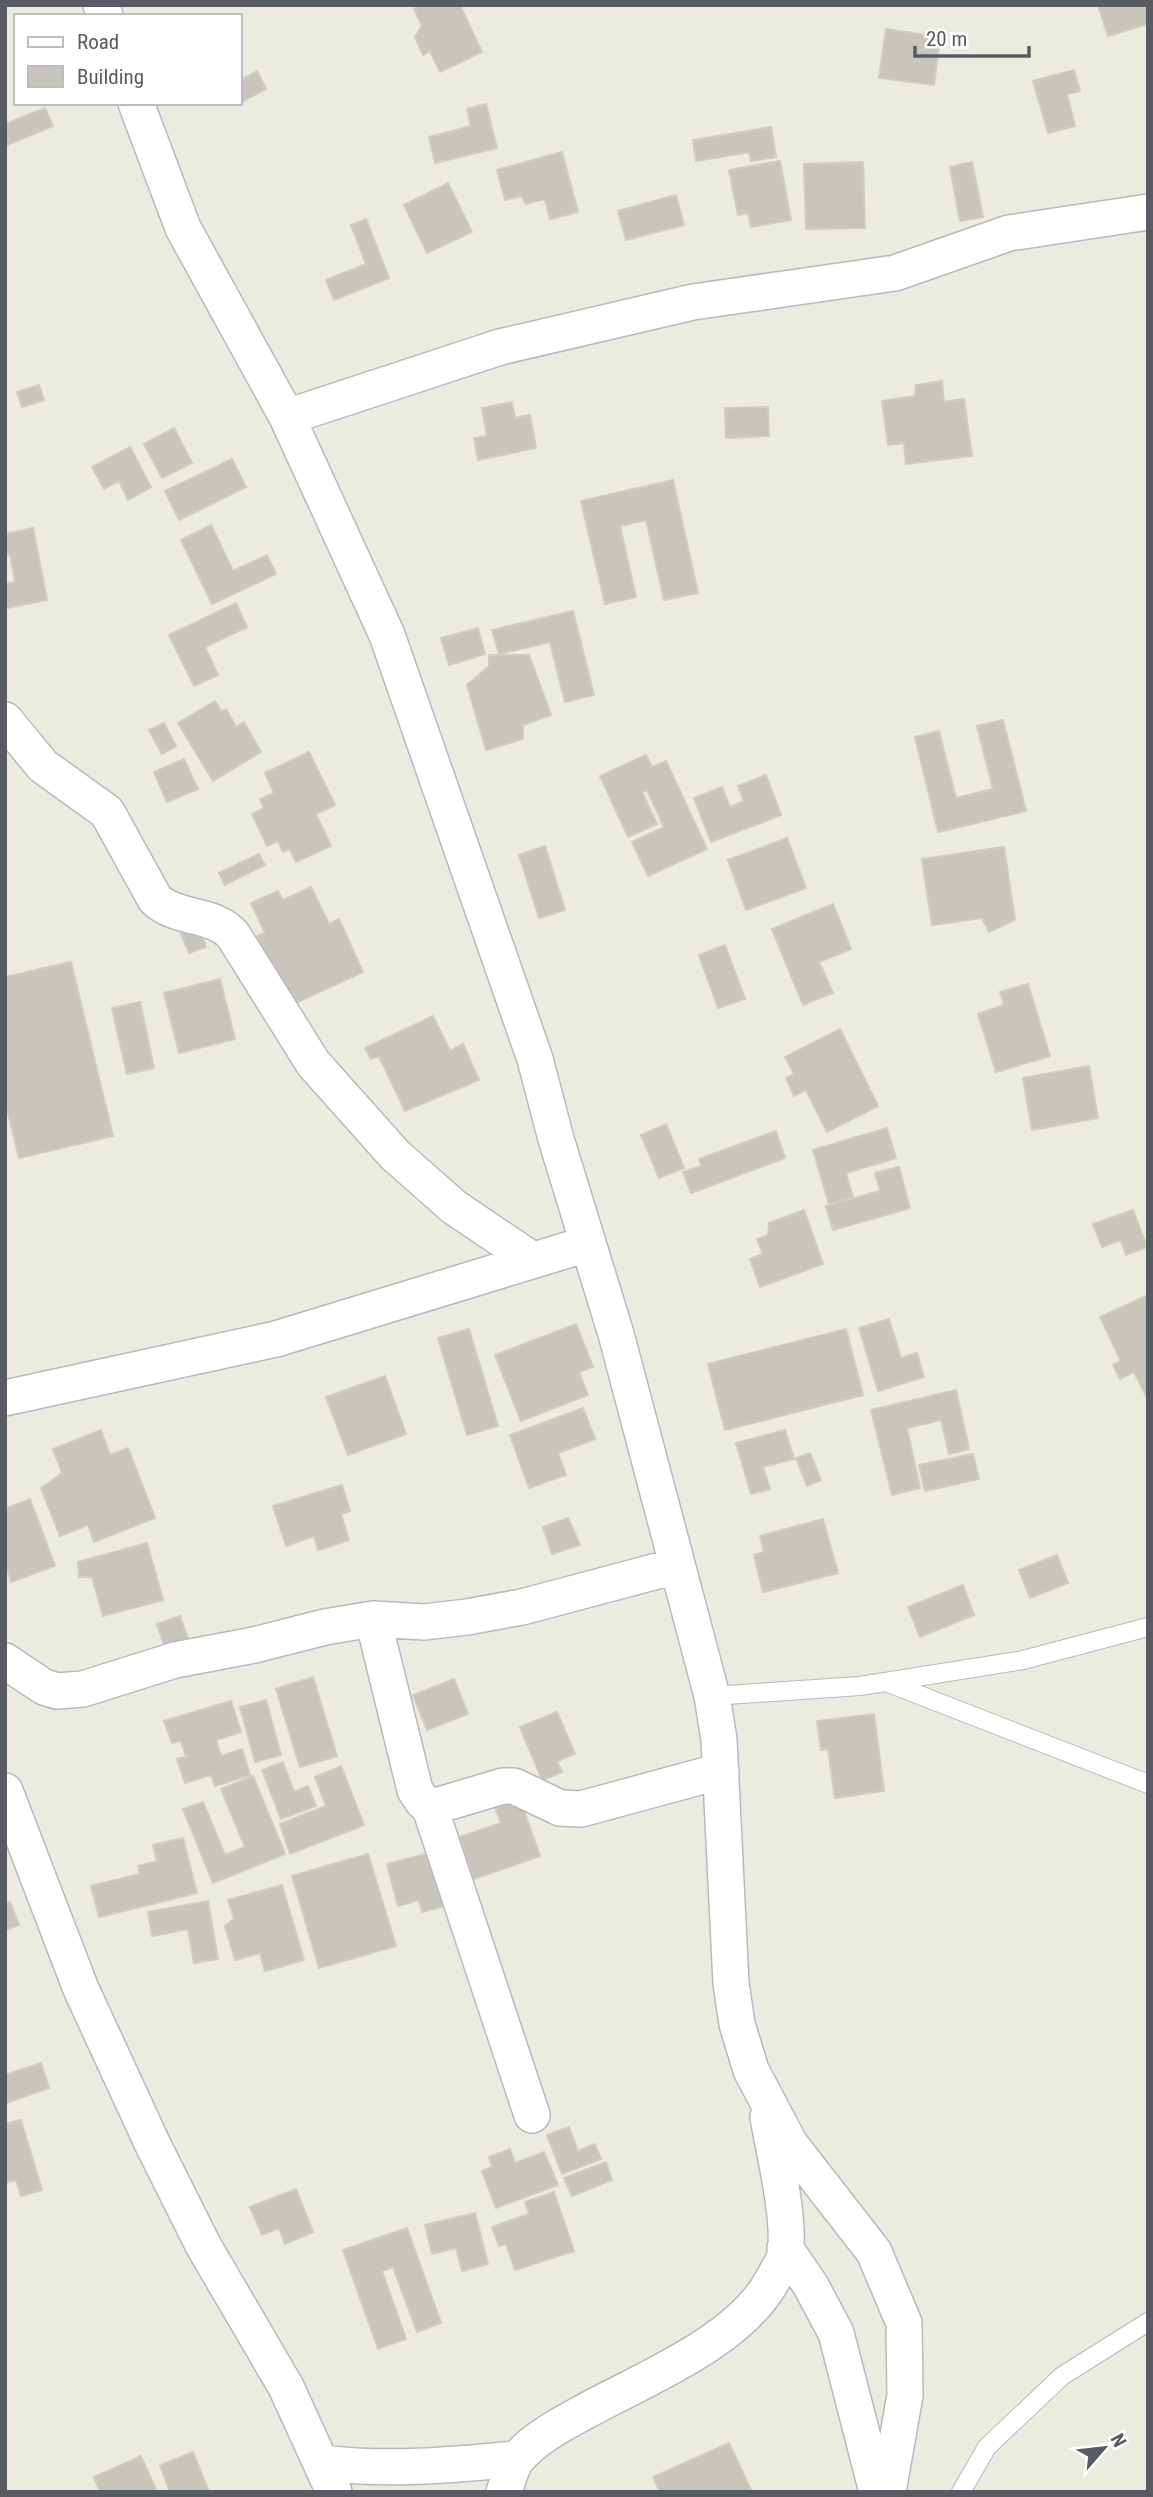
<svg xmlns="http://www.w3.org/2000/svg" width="1153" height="2497" font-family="'Roboto Condensed',sans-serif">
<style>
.building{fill:#c7c5bc;stroke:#d1cdbd;stroke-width:2}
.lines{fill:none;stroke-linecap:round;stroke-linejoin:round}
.service-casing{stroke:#b7b9bf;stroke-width:20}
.minor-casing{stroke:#b7b9bf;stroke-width:38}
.service{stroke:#fff;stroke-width:18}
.minor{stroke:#fff;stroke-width:35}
</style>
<rect width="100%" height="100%" fill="#ecebdf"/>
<!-- building -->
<path class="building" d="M422 5H460L482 52 440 72 430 51 423 55 415 37 422 26 414 9Z
M1098 5H1148V24L1108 36Z
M886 29 940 37 934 85 879 78Z
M1074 70 1080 91 1067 94 1075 126 1048 133 1033 81Z
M257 71 266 89 240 103V80Z
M486 104 497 148 435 163 429 137 471 126 467 109Z
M45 108 53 126 5 146V124Z
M771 127 776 157 751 161 749 152 696 161 693 140Z
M562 152 578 212 550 219 545 199 526 204 521 196 505 200 497 170Z
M780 161 791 220 751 227 748 213 738 215 729 170Z
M863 162 865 228 806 229 804 164Z
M972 162 983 217 960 221 950 167Z
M448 183 472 232 427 253 404 205Z
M676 195 684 225 626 240 618 211Z
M366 219 389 278 334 300 326 280 366 264 351 225Z
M942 381 944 402 964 399 972 456 906 464 904 443 888 445 882 401 915 396 916 385Z
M39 385 44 400 22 407 17 392Z
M512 402 515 418 530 415 536 448 478 460 474 438 487 436 482 408Z
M768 407 769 436 726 438 725 408Z
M174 428 192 463 162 478 144 444Z
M130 447 151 487 128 500 119 481 104 489 92 467Z
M232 459 246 487 179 520 165 491Z
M673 480 698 593 664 600 646 520 620 526 636 597 605 604 581 501Z
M211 525 233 571 267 555 276 574 212 604 181 540Z
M33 528 47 600 7 608 5 584 15 582 10 554 5 555V534Z
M236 603 247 627 205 647 218 675 194 686 169 635Z
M573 611 594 695 565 702 550 642 499 654 492 630Z
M478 628 485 654 449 665 441 638Z
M489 655H529L551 715 523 725V739L486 750 467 685 489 666Z
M215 701 222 712 226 709 236 727 244 722 261 752 213 781 178 723Z
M1003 720 1026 811 938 832 915 737 939 731 956 798 993 789 977 726Z
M164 723 176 746 162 754 149 730Z
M309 752 335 805 316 814 331 846 296 862 290 849 283 852 278 841 267 846 252 814 264 808 260 799 274 793 265 773Z
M646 755 652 767 666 761 707 849 648 876 632 842 664 827 647 790 642 792 657 824 628 837 600 776Z
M184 759 198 789 167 802 154 772Z
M766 775 781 815 711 842 694 798 722 787 730 807 744 801 738 786Z
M787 838 806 888 746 910 728 860Z
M545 846 565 910 539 918 519 855Z
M1004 847 1015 920 989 932 982 918 932 925 922 859Z
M259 854 265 865 225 885 219 873Z
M311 887 329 924 339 919 363 972 287 1007 255 937 265 933 251 903 278 891 283 900Z
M833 904 851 949 819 962 833 993 803 1005 772 929Z
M199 927 206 947 189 953 181 934Z
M725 945 745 999 718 1008 699 955Z
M71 962 113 1136 19 1158 5 1101V977Z
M220 979 235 1039 179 1053 164 993Z
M1028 984 1050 1056 996 1072 978 1014 1004 1005 1000 992Z
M140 1002 154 1068 127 1074 112 1008Z
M433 1016 450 1051 463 1044 479 1080 405 1111 379 1056 371 1059 365 1048Z
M840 1029 878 1106 827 1132 806 1090 794 1096 786 1078 794 1074 785 1057Z
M1089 1066 1098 1118 1032 1130 1023 1078Z
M666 1124 684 1168 659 1178 641 1135Z
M887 1128 896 1158 846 1173 853 1197 829 1204 813 1150Z
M776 1131 785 1158 691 1193 683 1172 702 1166 699 1159Z
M899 1167 910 1208 833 1230 826 1206 880 1191 875 1173Z
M804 1210 823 1264 760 1287 750 1259 763 1254 757 1239 768 1235 769 1223Z
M1133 1210 1147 1247 1126 1255 1121 1240 1102 1247 1093 1224Z
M1148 1295V1395L1146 1396 1134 1372 1120 1379 1113 1365 1121 1361 1100 1317Z
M889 1319 901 1358 917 1353 924 1377 878 1391 859 1328Z
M576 1324 593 1367 579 1372 588 1395 521 1421 495 1355Z
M469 1329 498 1426 467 1435 438 1338Z
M846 1329 863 1395 725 1430 708 1364Z
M385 1376 406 1434 348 1455 326 1397Z
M956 1390 969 1449 949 1454 941 1420 907 1428 920 1488 892 1495 871 1410Z
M583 1408 595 1439 558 1453 566 1475 529 1488 510 1435Z
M101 1430 110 1455 128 1448 155 1518 94 1542 88 1525 60 1536 41 1488 62 1473 53 1449Z
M785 1430 794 1459 763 1467 770 1489 751 1494 736 1443Z
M810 1453 821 1480 807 1486 796 1458Z
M973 1454 979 1479 925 1491 919 1465Z
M342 1485 350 1511 341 1514 349 1540 318 1550 314 1536 286 1546 273 1506Z
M30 1499 55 1566 11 1582 8 1571 5 1572V1503L7 1508Z
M568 1518 580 1545 552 1554 543 1527Z
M823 1519 838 1573 763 1592 754 1555 764 1552 760 1536Z
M147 1543 163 1600 103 1616 92 1577H79L78 1562Z
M1057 1555 1068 1583 1030 1598 1019 1570Z
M963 1585 974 1615 920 1637 908 1607Z
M180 1616 191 1647 167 1654 157 1624Z
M313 1677 337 1756 300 1767 276 1689Z
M454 1679 468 1714 427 1730 413 1695Z
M266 1700 281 1755 255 1762 240 1707Z
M231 1701 241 1732 216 1740 221 1756 242 1749 250 1775 215 1786 211 1775 185 1783 177 1759 186 1757 181 1741 172 1743 164 1721Z
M557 1712 575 1754 557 1761 562 1772 542 1780 520 1727Z
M874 1714 884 1791 835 1798 828 1749 821 1750 817 1721Z
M283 1762 294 1792 308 1786 316 1806 281 1819 262 1770Z
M341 1766 364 1825 290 1854 280 1824 326 1806 315 1777Z
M253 1776 285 1854 213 1883 183 1809 203 1802 225 1855 245 1847 221 1789Z
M518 1794 540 1856 474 1879 460 1837 501 1823 493 1802Z
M183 1838 197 1893 99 1917 91 1886 140 1874 138 1866 157 1861 153 1845Z
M453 1847 467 1900 422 1912 419 1900 398 1906 387 1864Z
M368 1854 396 1946 319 1968 292 1876Z
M282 1885 304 1960 265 1971 260 1953 235 1960 225 1926 234 1919 228 1900Z
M208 1901 218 1959 194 1963 188 1929 152 1936 148 1912Z
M10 1902 19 1925 5 1930V1904Z
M41 2063 49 2088 6 2103 5 2075Z
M21 2120 42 2190 21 2196 16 2180 5 2183V2124Z
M569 2127 578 2151 595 2144 601 2159 562 2174 547 2135Z
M510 2149 515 2163 544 2152 558 2185 496 2208 482 2171 492 2167 489 2157Z
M606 2162 612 2180 572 2196 564 2178Z
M296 2189 313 2232 285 2244 279 2228 262 2235 250 2207Z
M554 2192 574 2251 515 2270 506 2244 499 2246 492 2227 529 2214 525 2202Z
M475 2213 488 2264 462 2271 456 2248 432 2254 425 2225Z
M407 2228 441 2323 417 2332 393 2267 382 2271 406 2339 378 2349 343 2250Z
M729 2443 752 2492H660L653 2477Z
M193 2452 209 2492H170L160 2465Z
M141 2456 157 2492H100L94 2477Z"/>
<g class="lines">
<!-- service casing -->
<g class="service-casing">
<path id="service" d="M886 1682 1148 1784
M712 1696 860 1686 1023 1660 1148 1627
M961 2492 987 2447 1062 2376 1148 2322"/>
</g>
<!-- minor casing -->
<g class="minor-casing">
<path id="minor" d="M101 5 105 16
M136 103 183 228 287 417 387 635 535 1059 556 1139 616 1334 712 1696 719 1740 731 1983 737 2024 751 2070 790 2144 874 2252 904 2323 905 2395 888 2492
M287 417 500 347 693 302 895 273 1009 233 1148 212
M5 720 43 766 107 812 155 899C176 920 213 912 233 935L313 1063 395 1155 454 1207 531 1259
M5 1398 276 1339 587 1244
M373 1619 415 1790 423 1802 436 1806 503 1786H514L560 1808 581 1809 721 1771
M5 1661 44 1687 57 1691 83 1689 175 1660 254 1645 325 1627 373 1619 424 1622 467 1617 522 1607 676 1566
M5 1791 81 1989 153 2145 203 2245 286 2387 334 2492
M429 1805 532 2115
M785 2248 811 2286 836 2333 877 2492
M323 2463C389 2471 451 2465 516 2459
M504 2492C508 2481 511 2466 518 2458 535 2438 562 2424 584 2412 644 2379 741 2341 773 2279 777 2271 783 2263 785 2255 791 2220 774 2153 768 2117"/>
</g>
<!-- service -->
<use href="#service" class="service"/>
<!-- minor -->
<use href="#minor" class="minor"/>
</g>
<!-- border -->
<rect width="1153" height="2497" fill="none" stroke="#585b61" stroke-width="14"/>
<!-- legend -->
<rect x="14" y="14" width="228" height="91" fill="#ffffff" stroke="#bcbdc0" stroke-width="2"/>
<rect x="28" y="37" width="35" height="10" fill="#ffffff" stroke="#bcbdc0" stroke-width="2"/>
<text x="77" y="49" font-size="21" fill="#585b61">Road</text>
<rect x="28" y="66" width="35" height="21" fill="#c7c5bc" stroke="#bcbdc0" stroke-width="2"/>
<text x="77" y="84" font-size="21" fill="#585b61">Building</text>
<!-- north arrow -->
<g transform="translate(1104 2448) rotate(62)" stroke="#ffffff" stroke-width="5" paint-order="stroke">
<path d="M0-5L12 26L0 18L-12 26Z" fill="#585b61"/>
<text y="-10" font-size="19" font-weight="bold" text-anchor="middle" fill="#585b61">N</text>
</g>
<!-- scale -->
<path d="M915 46v10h114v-10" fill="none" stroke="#585b61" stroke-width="3.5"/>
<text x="926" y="46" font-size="21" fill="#585b61" stroke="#ffffff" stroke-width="5" paint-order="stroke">20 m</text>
</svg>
